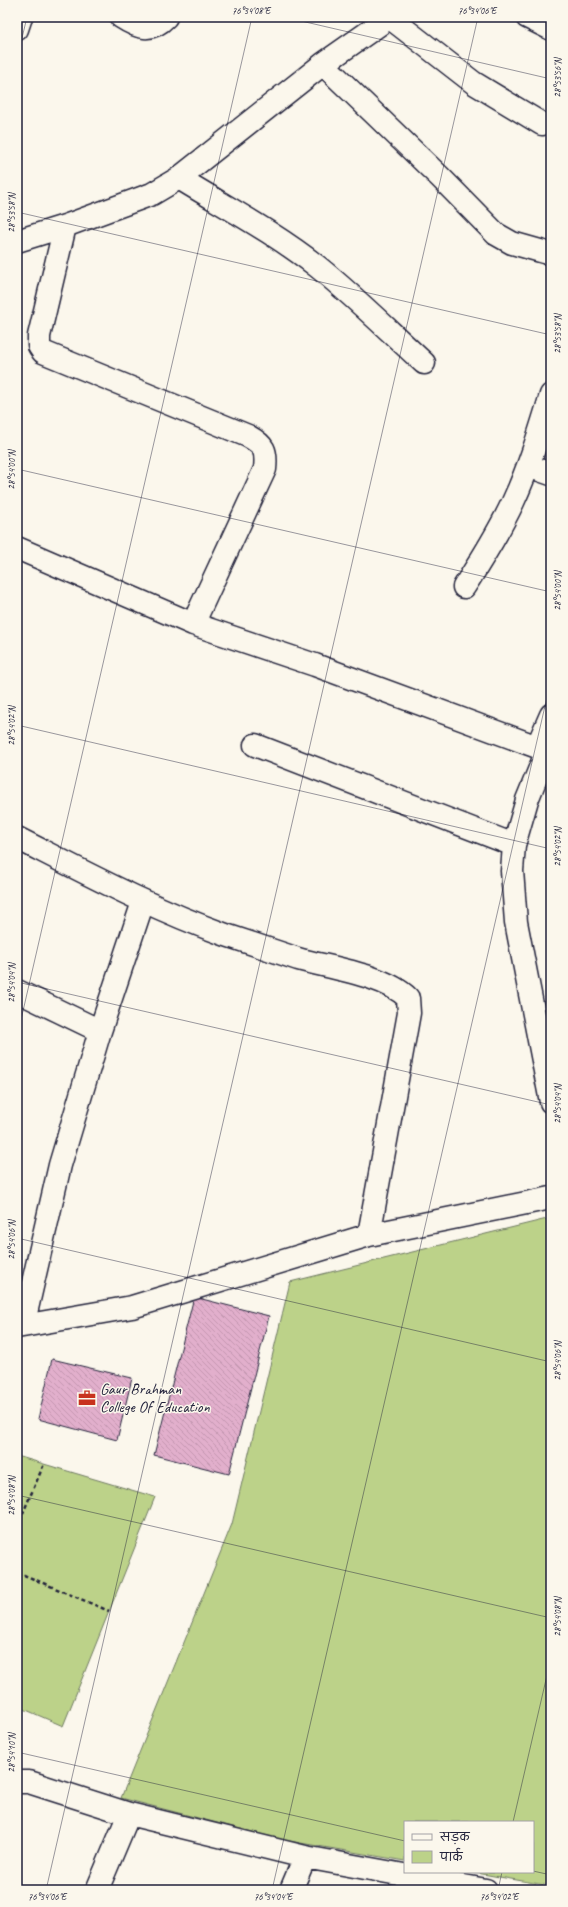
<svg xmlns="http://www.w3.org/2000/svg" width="568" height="1907" font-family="Caveat,'Playpen Sans Deva',sans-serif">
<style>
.green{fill:#bcd289;stroke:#6f7a62}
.building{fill:url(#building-back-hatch);stroke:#22223b}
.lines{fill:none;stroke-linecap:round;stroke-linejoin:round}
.minor-casing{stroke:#22223b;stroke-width:25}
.path{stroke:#22223b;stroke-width:2.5;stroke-dasharray:4 3;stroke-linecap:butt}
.minor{stroke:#fbf7ec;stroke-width:22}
.ticks{fill:none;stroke:#22223b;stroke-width:1;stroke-opacity:0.45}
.labels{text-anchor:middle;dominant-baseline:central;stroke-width:3;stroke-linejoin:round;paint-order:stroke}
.poi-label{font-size:16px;fill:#22223b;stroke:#fbf7ec;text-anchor:start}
.neatline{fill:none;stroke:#22223b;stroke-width:1.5}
.ticks-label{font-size:10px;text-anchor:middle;fill:#22223b}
</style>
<defs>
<pattern id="building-back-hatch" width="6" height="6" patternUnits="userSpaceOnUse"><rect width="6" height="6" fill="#e2afcc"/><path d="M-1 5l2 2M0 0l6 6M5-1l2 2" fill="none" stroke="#c296b0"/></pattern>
</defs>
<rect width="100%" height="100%" fill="#fbf7ec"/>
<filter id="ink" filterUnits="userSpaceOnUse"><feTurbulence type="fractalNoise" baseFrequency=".025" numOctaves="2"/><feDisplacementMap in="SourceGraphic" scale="8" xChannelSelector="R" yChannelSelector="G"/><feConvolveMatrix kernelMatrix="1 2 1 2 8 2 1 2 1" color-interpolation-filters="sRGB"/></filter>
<g filter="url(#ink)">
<!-- green -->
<path class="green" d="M551 1218V1886L471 1872H533V1822H405V1861L283 1840 121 1798 232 1524 290 1282Z
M17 1456 155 1497 63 1726 17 1706Z"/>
<!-- building -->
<path class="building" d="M194 1297 269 1316 229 1474 154 1455Z
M52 1359 132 1378 117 1440 38 1419Z"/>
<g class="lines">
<!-- minor casing -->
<g class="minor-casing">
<path id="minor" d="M121 17C138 28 151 33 166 17
M389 17 474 83 542 124
M527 17 551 29
M17 29 21 17
M323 64 440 177 496 234 512 243 551 254
M179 178C226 207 275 233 318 267 355 297 389 331 424 363
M65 226 39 336V346L43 352 248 436C264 445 267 450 265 469L193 624
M17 241 65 226 152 194 179 178 323 64 390 17
M528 466 551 474
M17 548 193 624 315 665 551 752
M464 587C482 559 499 532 513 502 529 468 540 431 551 395
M255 745 514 845
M537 747 551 715
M547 751 527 800 514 845 512 871 516 922 551 1102
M17 838C86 873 153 909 226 935 250 943 274 951 298 959 330 968 385 975 408 998L409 1013 369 1235
M17 991 100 1031
M23 1326 60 1165 100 1031 143 902
M17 1327 132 1307 369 1235 551 1198
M17 1782H29L129 1814 305 1857 486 1890
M97 1890 129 1814
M291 1890 305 1857"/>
</g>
<!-- path -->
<path class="path" d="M17 1527 44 1464
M17 1572 109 1611"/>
<!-- minor -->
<use href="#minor" class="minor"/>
</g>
</g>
<!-- ticks -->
<path class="ticks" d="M284 17 551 79M17 59 27 17M17 212 551 335M17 469 551 592M17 725 551 849M17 982 551 1105M17 1037 252 17M17 1238 551 1362M17 1495 551 1618M17 1752 405 1841M513 1822 551 1658M533 1871 551 1875M46 1890 478 17M272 1890 551 680M498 1890 502 1872"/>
<!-- icons -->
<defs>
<g id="office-bare" transform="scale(1.38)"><path d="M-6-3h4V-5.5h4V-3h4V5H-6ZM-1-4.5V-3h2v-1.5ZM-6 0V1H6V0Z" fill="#c8321e" stroke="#fbf7ec" stroke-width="2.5" paint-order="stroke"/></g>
</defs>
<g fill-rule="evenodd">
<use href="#office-bare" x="87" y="1398"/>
</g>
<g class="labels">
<!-- poi labels -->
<g class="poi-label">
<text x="100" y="1389">Gaur Brahman<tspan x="100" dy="18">College Of Education</tspan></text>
</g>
</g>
<!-- margin -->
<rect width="568" height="1907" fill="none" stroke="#fbf7ec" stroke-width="44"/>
<!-- legend -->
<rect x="404" y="1821" width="130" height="52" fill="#fbf7ec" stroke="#a4a2a5"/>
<rect x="412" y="1834" width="20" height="6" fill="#fbf7ec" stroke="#a4a2a5"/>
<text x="440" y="1841" font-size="12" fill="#22223b">सड़क</text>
<rect x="412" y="1851" width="20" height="12" fill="#bcd289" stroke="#a4a2a5"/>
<text x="440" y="1861" font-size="12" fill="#22223b">पार्क</text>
<rect x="22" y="22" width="524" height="1863" class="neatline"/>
<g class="ticks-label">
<text x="251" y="14">76°34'08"E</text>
<text x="477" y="14">76°34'06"E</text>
<text transform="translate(557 78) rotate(-90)" y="4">28°53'56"N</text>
<text transform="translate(11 213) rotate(-90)" y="4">28°53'58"N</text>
<text transform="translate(557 334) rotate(-90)" y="4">28°53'58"N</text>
<text transform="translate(11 470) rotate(-90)" y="4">28°54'00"N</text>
<text transform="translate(557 591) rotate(-90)" y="4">28°54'00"N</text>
<text transform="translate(11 726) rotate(-90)" y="4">28°54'02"N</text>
<text transform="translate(557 847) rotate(-90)" y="4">28°54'02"N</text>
<text transform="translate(11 983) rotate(-90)" y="4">28°54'04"N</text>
<text transform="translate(557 1104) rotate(-90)" y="4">28°54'04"N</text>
<text transform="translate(11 1240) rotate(-90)" y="4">28°54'06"N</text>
<text transform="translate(557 1361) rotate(-90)" y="4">28°54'06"N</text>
<text transform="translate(11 1496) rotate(-90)" y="4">28°54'08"N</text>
<text transform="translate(557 1617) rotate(-90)" y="4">28°54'08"N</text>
<text transform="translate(11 1753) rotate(-90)" y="4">28°54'10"N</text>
<text x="47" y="1900">76°34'06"E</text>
<text x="273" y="1900">76°34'04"E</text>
<text x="499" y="1900">76°34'02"E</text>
</g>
</svg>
